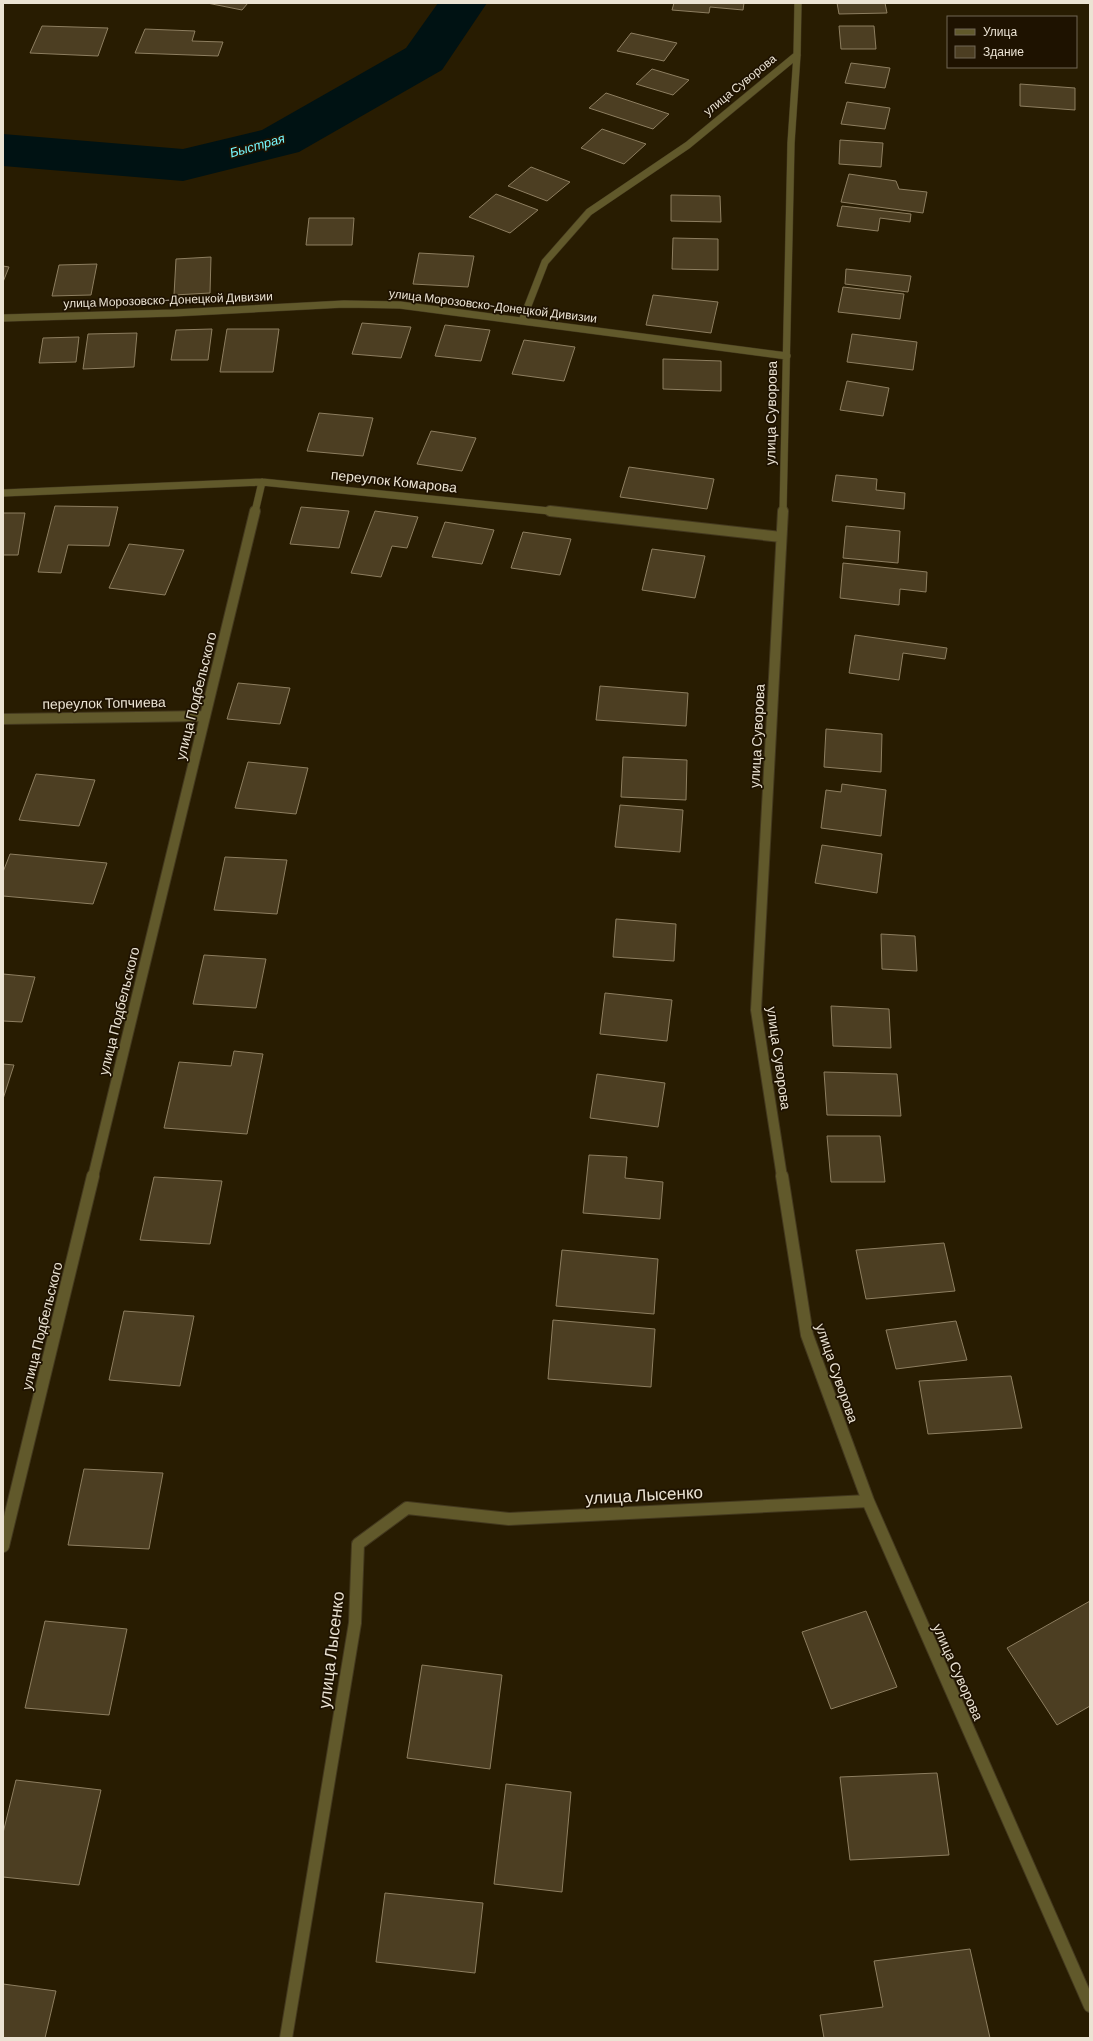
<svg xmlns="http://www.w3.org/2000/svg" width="1093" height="2041" font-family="Barlow,sans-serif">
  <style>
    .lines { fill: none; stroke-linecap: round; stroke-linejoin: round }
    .river { fill: #001213; fill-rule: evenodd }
    .building { fill: #4c3e22; stroke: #8d7e60 }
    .minor-far2-casing { stroke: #43381e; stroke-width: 8 }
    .minor-far1-casing { stroke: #43381e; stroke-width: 12 }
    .minor-casing { stroke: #43381e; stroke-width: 14 }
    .minor-far2 { stroke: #61592b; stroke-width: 7 }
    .minor-far1 { stroke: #61592b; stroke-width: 10 }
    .minor { stroke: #61592b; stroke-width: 12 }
    .labels { text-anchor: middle; stroke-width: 3.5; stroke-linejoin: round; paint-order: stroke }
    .far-street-label { font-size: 12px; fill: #ebe3d3; stroke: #1e1200 }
    .far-water-label { font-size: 13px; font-style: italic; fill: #75f7fd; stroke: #1e1200 }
    .street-label { font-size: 14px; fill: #ebe3d3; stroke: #1e1200 }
    .near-street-label { font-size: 17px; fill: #ebe3d3; stroke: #1e1200 }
  </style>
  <rect width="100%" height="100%" fill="#281c01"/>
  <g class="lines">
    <path class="river" d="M438,3H487L442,70L299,152L183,181L3,166V134L183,149L262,130L406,48Z"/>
  </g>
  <path class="building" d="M207,3H248L242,10Z
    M674,3H744L743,10L710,7L709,13L672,10Z
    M837,3H885L887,13L839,14Z
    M42,26L108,28L98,56L30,53Z
    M839,26H874L876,49H841Z
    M145,29L195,31L192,41L223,42L218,56L135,53Z
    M631,33L677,43L664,61L617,51Z
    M851,63L890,68L885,88L845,83Z
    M652,69L689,80L673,95L636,84Z
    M1020,84L1075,88V110L1020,106Z
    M606,93L669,114L653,129L589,108Z
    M847,102L890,108L885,129L841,124Z
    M602,129L646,144L624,164L581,148Z
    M840,140L883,143L881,167L839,164Z
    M531,167L570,182L547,201L508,186Z
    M849,174L896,181L899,189L927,192L923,213L841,202Z
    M496,194L538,210L510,233L469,217Z
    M671,195L720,196L721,222L671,221Z
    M842,206L911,214L910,222L880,218L878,231L837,226Z
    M309,218H354L352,245H306Z
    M673,238L718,239V270L672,269Z
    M419,253L474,256L468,287L413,284Z
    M211,257L210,293L174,295L176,259Z
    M97,264L91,295L52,296L59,265Z
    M3,266L9,267L3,282Z
    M846,269L911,276L908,292L845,284Z
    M843,287L904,294L900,319L838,312Z
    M653,295L718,302L711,333L646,325Z
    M362,323L411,327L401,358L352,354Z
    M445,325L490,330L481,361L435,356Z
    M212,329L208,360H171L176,330Z
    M227,329H279L273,372H220Z
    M137,333L134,367L83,369L88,334Z
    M852,334L917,342L913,370L847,362Z
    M79,337L76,362L39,363L43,338Z
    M524,340L575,347L564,381L512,374Z
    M663,359L721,361V391L663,389Z
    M847,381L889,388L883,416L840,410Z
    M319,413L373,418L363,456L307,451Z
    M431,431L476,438L462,471L417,464Z
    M629,467L714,479L707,509L620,497Z
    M836,475L877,479L876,490L905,493L904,509L832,501Z
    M55,506L118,507L109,546L68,545L61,573L38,572Z
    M301,507L349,511L339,548L290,544Z
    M375,511L418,517L407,548L392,546L381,577L351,573Z
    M3,513H25L18,555H3Z
    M445,522L494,530L482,564L432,557Z
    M846,526L900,531L898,563L843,558Z
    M523,532L571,539L560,575L511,568Z
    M129,544L184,550L165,595L109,588Z
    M652,549L705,556L695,598L642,590Z
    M843,563L927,572L926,592L900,589L899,605L840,598Z
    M855,635L947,648L945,659L903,653L899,680L849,673Z
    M238,683L290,688L280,724L227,719Z
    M600,686L688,693L686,726L596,720Z
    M826,729L882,734L881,772L824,767Z
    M623,757L687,760L686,800L621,797Z
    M248,762L308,768L296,814L235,808Z
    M36,774L95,780L79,826L19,820Z
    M842,784L886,790L881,836L821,828L826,790L841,792Z
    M620,805L683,810L680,852L615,847Z
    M822,845L882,854L877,893L815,883Z
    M10,854L107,863L93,904L3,896V872Z
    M225,857L287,860L277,914L214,910Z
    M616,919L676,924L674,961L613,957Z
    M881,934L915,936L917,971L882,969Z
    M204,955L266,959L256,1008L193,1004Z
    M3,974L35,977L22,1022L3,1021Z
    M605,993L672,1000L667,1041L600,1034Z
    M831,1006L889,1009L891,1048L833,1046Z
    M234,1051L263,1054L247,1134L164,1128L179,1062L231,1066Z
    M3,1064L14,1065L3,1099Z
    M824,1072L897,1074L901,1116L827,1115Z
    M597,1074L665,1083L658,1127L590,1118Z
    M827,1136H880L885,1182H831Z
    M589,1155L627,1157L625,1178L663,1182L660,1219L583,1213Z
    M154,1177L222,1181L210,1244L140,1240Z
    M944,1243L955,1291L866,1299L856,1250Z
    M562,1250L658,1259L654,1314L556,1306Z
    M124,1311L194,1316L180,1386L109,1380Z
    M553,1320L655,1329L651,1387L548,1379Z
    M956,1321L967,1360L896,1369L886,1330Z
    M1011,1376L1022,1428L928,1434L919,1381Z
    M84,1469L163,1473L149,1549L68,1545Z
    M1090,1601V1706L1057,1725L1007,1648Z
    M866,1611L897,1687L831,1709L802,1632Z
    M45,1621L127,1629L109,1715L25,1708Z
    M422,1665L502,1675L490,1769L407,1758Z
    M937,1773L949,1855L850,1860L840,1777Z
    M16,1780L101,1790L79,1885L3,1877V1833Z
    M506,1784L571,1792L562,1892L494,1884Z
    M385,1893L483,1903L475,1973L376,1962Z
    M970,1949L990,2038H824L820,2015L883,2007L874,1961Z
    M3,1984L56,1991L45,2038H3Z"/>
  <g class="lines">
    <g class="minor-far2-casing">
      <path id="minor-far2" d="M3,318L174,313L344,304L400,305L787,356
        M522,321L545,262L589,212L688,145L797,55
        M3,493L262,482L559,512
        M255,512L262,482
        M783,512L791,143L797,55L798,3"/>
    </g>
    <g class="minor-far1-casing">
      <path id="minor-far1" d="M550,511L781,537
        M3,719L205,716
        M93,1177L255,511
        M782,1177L756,1010L783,511"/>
    </g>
    <g class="minor-casing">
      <path id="minor" d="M782,1176L807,1335L868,1501L1090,2006
        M3,1546L93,1176
        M286,2038L355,1623L358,1544L407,1508L509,1519L868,1501"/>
    </g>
    <use href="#minor-far2" class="minor-far2"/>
    <use href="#minor-far1" class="minor-far1"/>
    <use href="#minor" class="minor"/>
  </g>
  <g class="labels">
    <g class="far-street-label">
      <text transform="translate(740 85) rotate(-39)" y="4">улица Суворова</text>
      <text transform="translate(168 300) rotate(-2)" y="4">улица Морозовско-Донецкой Дивизии</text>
      <text transform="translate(493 306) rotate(7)" y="4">улица Морозовско-Донецкой Дивизии</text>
    </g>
    <g class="far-water-label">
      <text transform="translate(257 145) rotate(-16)" y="5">Быстрая</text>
    </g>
    <g class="street-label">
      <text transform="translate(771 413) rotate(-89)" y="5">улица Суворова</text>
      <text transform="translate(394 481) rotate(6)" y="5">переулок Комарова</text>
      <text transform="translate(196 696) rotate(-76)" y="5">улица Подбельского</text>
      <text transform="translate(104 703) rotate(-1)" y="5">переулок Топчиева</text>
      <text transform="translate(757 736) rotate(-87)" y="5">улица Суворова</text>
      <text transform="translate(119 1011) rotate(-76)" y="5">улица Подбельского</text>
      <text transform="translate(779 1058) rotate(82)" y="5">улица Суворова</text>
      <text transform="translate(42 1326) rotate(-76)" y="5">улица Подбельского</text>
      <text transform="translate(837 1373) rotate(71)" y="5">улица Суворова</text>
      <text transform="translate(958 1672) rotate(66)" y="5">улица Суворова</text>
    </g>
    <g class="near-street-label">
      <text transform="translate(644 1495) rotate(-3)" y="6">улица Лысенко</text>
      <text transform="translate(331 1650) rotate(-83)" y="6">улица Лысенко</text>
    </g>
  </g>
  <rect width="1093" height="2041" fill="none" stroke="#ebe3d3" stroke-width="8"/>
  <rect x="947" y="16" width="130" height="52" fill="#1e1200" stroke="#706654"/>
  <rect x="955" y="29" width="20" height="6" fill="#61592b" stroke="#706654"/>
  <text x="983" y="36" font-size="12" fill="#ebe3d3">Улица</text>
  <rect x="955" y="46" width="20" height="12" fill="#4c3e22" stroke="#706654"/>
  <text x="983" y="56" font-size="12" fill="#ebe3d3">Здание</text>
</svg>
